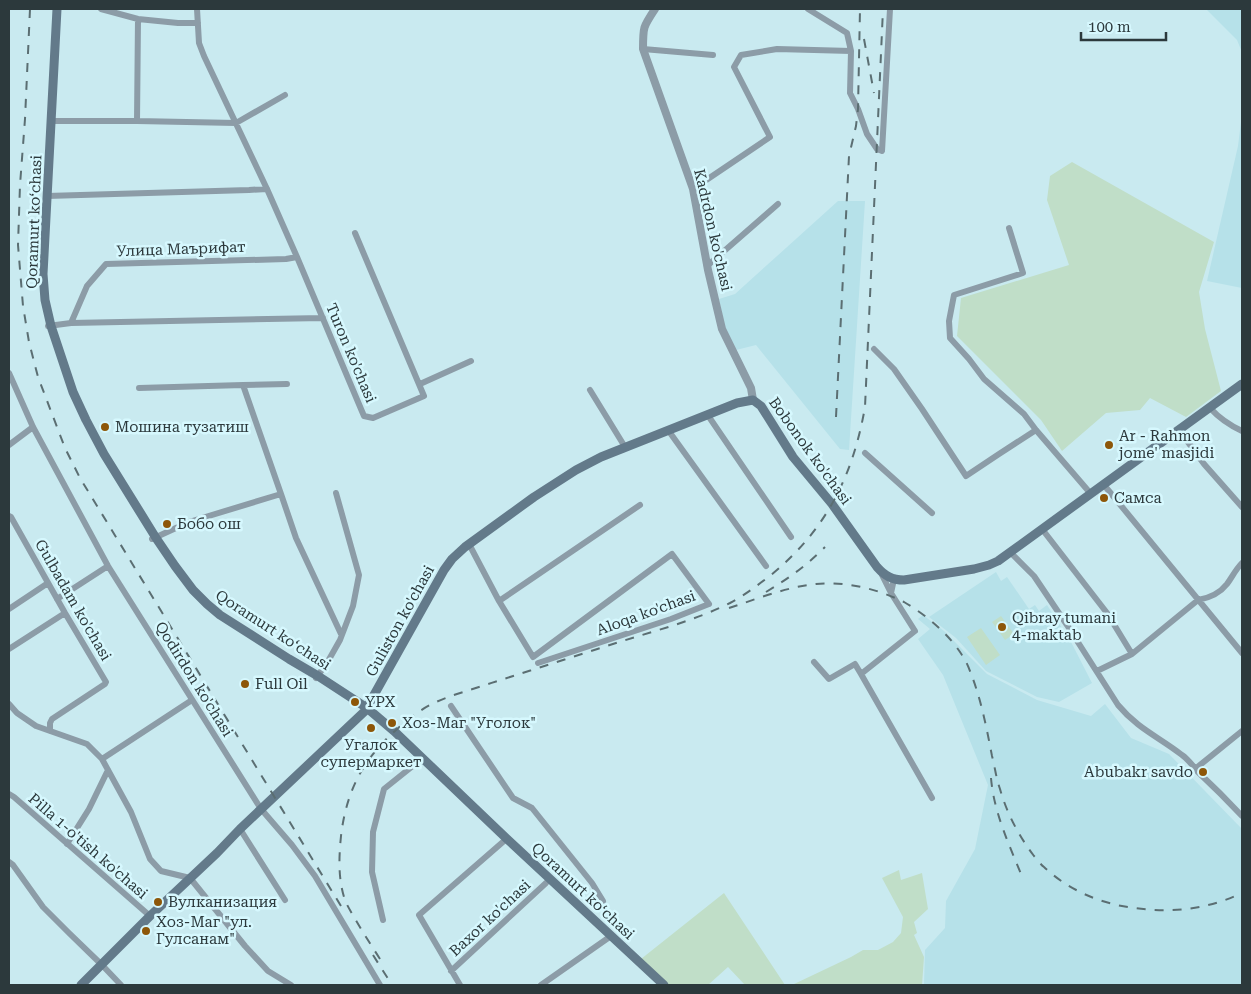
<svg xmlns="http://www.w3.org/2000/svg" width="1251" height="994" font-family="'Roboto Serif',serif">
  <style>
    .built { fill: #b6e1e9 }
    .green { fill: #c0dec8 }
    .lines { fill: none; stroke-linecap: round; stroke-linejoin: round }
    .minor { stroke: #8c9ca7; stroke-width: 6 }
    .tertiary { stroke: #8c9ca7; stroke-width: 8 }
    .secondary { stroke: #637a8a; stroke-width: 9 }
    .rail { stroke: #5b6e72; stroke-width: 2; stroke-dasharray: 9 9; stroke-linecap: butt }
    .poi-dot { fill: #8d5709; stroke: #d6f8fe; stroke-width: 2 }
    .labels { text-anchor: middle; stroke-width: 5; stroke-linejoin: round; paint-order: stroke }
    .street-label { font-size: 15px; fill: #2c393c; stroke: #d6f8fe }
    .poi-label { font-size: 15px; fill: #2c393c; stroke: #d6f8fe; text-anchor: start }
  </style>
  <rect width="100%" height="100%" fill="#c9eaf0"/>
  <path class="built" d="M1206,9H1242V52L1237,40Z
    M1242,114V288L1207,281L1238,146Z
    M838,201H865L849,450L840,449L756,345L736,350L725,328L719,299L735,294Z
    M996,572L1001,581L1007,577L1029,609L1035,605L1039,611L1047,605L1071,642L1092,683L1059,702L1037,697L986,671L956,638L929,617Z
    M923,615L944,631L987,674L1037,700L1091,716L1105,704L1131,738L1169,754L1242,829V985H924L925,950L945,928L946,901L975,849L988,785L943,675L918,639L930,629L918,619Z"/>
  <path class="green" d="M1072,162L1214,242L1199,292L1205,329L1221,391L1186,417L1150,398L1140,410L1106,413L1062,451L1041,420L957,336L961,298L1069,265L1047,200L1050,176Z
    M1001,616L1014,634L1005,640L992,622Z
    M981,628L1000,655L986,665L967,637Z
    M899,870L901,880L922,873L928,909L914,922L917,933L914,935L924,957L922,985H792L851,957L863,950H878L893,942L901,933L903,917L882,878Z
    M724,893L785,985H745L728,967L708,985H669L641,959Z"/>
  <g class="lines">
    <path class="minor" d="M101,9L138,19L178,23H198
      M197,9L199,43L204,56L267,189L297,257L361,409L364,416L373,418L424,396L355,233
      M808,9L847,33L851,51L850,93L858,109L867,134L877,149L882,151L890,9
      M643,49L713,55
      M52,121H137L236,123L285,95
      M137,121L138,19
      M693,189L770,137L734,67L741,55L777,49L851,51
      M47,196L249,190L267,189
      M1009,228L1023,273L954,295L949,321L950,338L969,359L984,379L1024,414L1036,430L1091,494
      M707,266L778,204
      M71,323L87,286L106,264L286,259L297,257
      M48,326L71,323L323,318
      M874,349L894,369L922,409L966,476L999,454L1036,430
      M9,373L33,427L108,566L261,809L292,845L315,876L380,985
      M420,384L471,361
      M243,385L287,384
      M139,388L243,385L281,494L189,522L152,539
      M590,390L625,447
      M1210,408C1220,419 1229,425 1242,431
      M707,414L791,537
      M668,430L766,566
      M1179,430L1204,464L1242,507
      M9,445L33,427
      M865,453L932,513
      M1104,485L1242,653
      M281,494L296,538L341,634
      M9,516L11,517L65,613L106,682L105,684L52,719L50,723V731
      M1042,529L1107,613L1132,654
      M469,544L499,601L533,657L672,554L709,604L671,619L538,663
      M1011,553L1034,576L1067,625L1118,705C1138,729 1159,737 1182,755C1188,759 1193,766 1198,772C1213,786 1228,801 1242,816
      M881,573L891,593
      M894,579L891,593L915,631L861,674L932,798
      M57,599L108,566
      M499,601L640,505
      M9,609L48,583
      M9,649L65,613
      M814,662L829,679L855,664L861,674
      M1097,671L1132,654L1198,600C1209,598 1220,593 1227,584C1232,577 1236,569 1242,563
      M316,678L327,663L340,640L353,606L359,575L336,493
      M9,704L17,713L36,726L87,744L102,759L131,812L150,859L161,871L190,878L245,946L268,971L291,985
      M451,706L513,798L532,808L592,883L603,901
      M102,759L192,700
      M1195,769L1242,731
      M9,794L14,797L150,916
      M240,829L285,900
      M67,844L89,809L108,770
      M9,862L13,865L43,907L69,933L102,965L121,985
      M383,920L372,872L373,832L384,789L419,761
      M451,971L546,883
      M460,985L419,915L504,841
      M541,985L611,936"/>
    <path class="tertiary" d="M655,9C643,27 643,27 643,49L693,189L708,270L722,329L751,388L753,400"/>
    <path class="secondary" d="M57,9L43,274L45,300L51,326L73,392L86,420L104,454L156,538L175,566L193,590L207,604L220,615L289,659L318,676L367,708L394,731L506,838L664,985
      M81,985L150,916L217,853L240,829L365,711L444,570L452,559L465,547L534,497L576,470L601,457L737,403L753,400L761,406L793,457L832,504L877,567C885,576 892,580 904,580L974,569L989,565L998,561L1242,384"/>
    <path class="rail" d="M30,9L25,119L20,185L18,245L23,306L29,342L38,377L65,448L80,478L344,911
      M864,39L874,93
      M836,417L848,176L849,156L856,126L858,109L860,9
      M766,592C789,578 806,566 825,547
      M729,608C757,599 786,587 816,584C845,581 878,589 904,602C926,615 948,633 962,655C967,662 970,671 973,679C982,704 987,730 992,756C995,767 996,778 1000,789C1007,814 1019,836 1034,856C1037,859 1040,864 1044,867C1064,886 1090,899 1117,905C1160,914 1202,912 1242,893
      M991,778C994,814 1010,846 1023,879
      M373,955L392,985
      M380,959C371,945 362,931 354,917C350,910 346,904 344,897C338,877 339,856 341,836C346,793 362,760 395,731C406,721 418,711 432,704C440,700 448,697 457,694C510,677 563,660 616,643C654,631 694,621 730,603C745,595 758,585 771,575C826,530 853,476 865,407L883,9"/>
  </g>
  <g class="poi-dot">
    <circle cx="105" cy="427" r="5"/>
    <circle cx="1109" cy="445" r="5"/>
    <circle cx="1104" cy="498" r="5"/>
    <circle cx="167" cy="524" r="5"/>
    <circle cx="1002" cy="627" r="5"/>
    <circle cx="245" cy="684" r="5"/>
    <circle cx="355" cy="702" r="5"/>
    <circle cx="392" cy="723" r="5"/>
    <circle cx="371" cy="728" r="5"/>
    <circle cx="1203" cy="772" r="5"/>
    <circle cx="158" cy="902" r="5"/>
    <circle cx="146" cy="931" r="5"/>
  </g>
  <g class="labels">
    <g class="street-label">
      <text transform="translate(34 222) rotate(-88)" y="5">Qoramurt koʻchasi</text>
      <text transform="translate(713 230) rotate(77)" y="5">Kadrdon ko'chasi</text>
      <text transform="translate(181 249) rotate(-2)" y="5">Улица Маърифат</text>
      <text transform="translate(351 353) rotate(67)" y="5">Turon ko'chasi</text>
      <text transform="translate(810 451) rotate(54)" y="5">Bobonok ko'chasi</text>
      <text transform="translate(73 600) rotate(60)" y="5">Gulbadam ko'chasi</text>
      <text transform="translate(646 613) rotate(-20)" y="5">Aloqa ko'chasi</text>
      <text transform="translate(400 621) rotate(-61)" y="5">Guliston ko'chasi</text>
      <text transform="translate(273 630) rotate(33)" y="5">Qoramurt koʻchasi</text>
      <text transform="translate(194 679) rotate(58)" y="5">Qodirdon ko'chasi</text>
      <text transform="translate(88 846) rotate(41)" y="5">Pilla 1-o'tish ko'chasi</text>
      <text transform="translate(583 891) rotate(43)" y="5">Qoramurt koʻchasi</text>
      <text transform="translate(490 918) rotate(-43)" y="5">Baxor ko'chasi</text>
    </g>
    <g class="poi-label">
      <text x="115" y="432">Мошина тузатиш</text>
      <text x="1119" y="441">Ar - Rahmon<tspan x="1119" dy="17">jome' masjidi</tspan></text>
      <text x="1114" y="503">Самса</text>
      <text x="177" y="529">Бобо ош</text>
      <text x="1012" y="623">Qibray tumani<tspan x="1012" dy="17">4-maktab</tspan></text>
      <text x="255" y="689">Full Oil</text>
      <text x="365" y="707">YPX</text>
      <text x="402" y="728">Хоз-Маг "Уголок"</text>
      <text x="371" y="750" text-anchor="middle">Угалок<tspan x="371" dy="17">супермаркет</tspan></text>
      <text x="1193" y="777" text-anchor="end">Abubakr savdo</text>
      <text x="168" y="907">Вулканизация</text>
      <text x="156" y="927">Хоз-Маг "ул.<tspan x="156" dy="17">Гулсанам"</tspan></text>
    </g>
  </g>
  <rect width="1251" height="994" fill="none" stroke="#2c393c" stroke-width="20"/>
  <path d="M1081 32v8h85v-8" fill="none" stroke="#2c393c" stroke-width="2.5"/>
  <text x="1088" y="32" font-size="15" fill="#2c393c" stroke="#d6f8fe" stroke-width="4" paint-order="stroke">100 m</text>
</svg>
